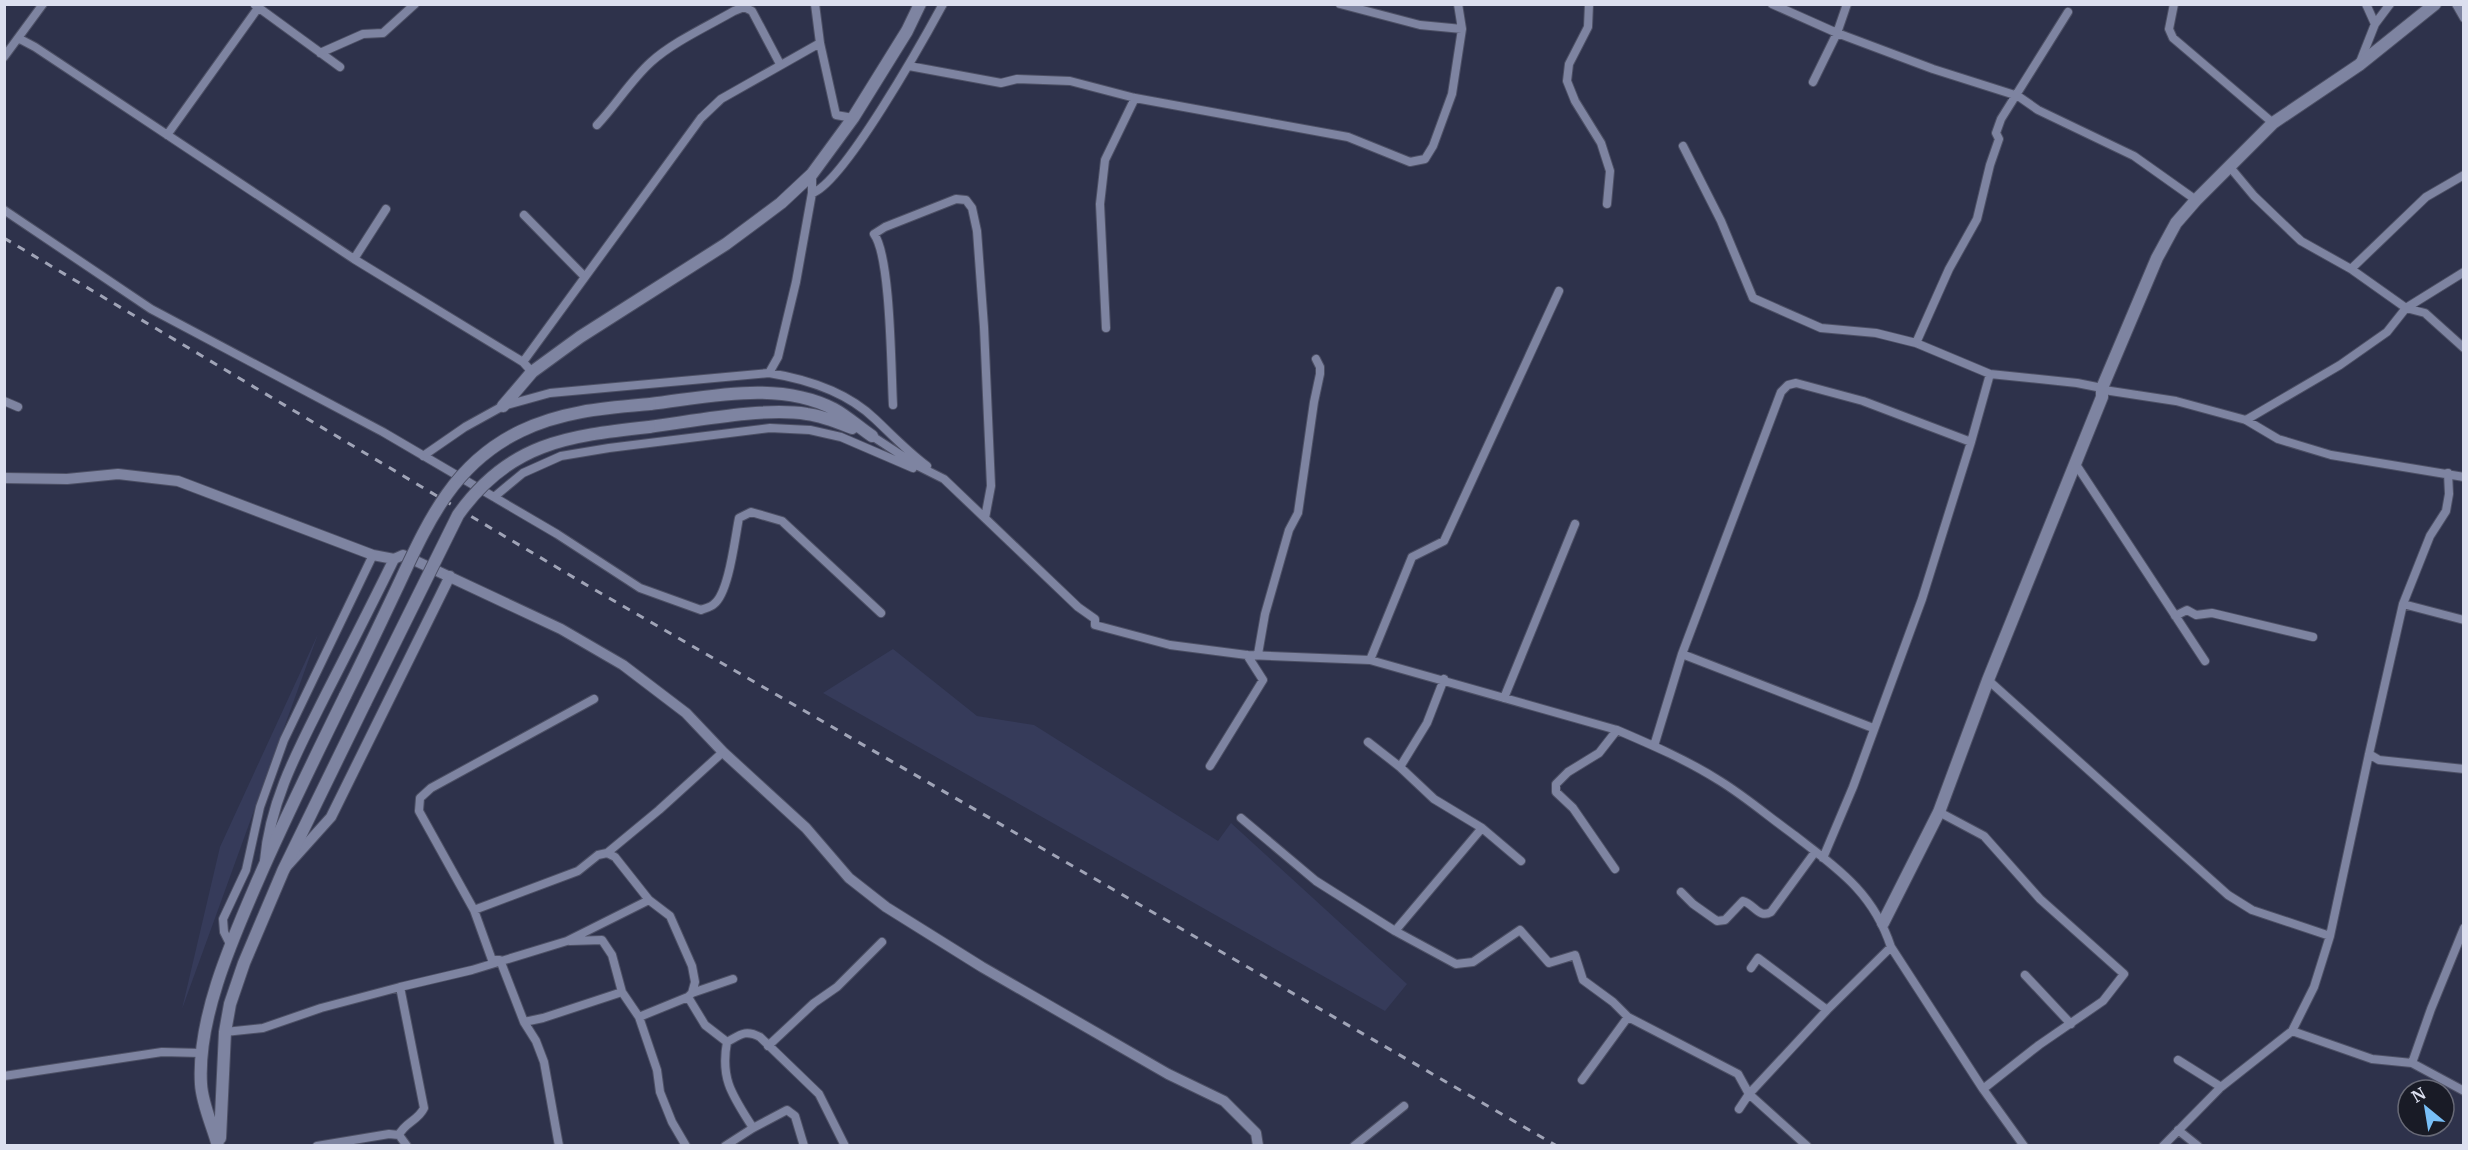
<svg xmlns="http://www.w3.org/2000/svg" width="2468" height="1150" font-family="Merriweather,serif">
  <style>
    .built { fill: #363b5a }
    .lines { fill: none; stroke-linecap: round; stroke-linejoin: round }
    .minor-casing { stroke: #4d5065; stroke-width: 10 }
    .tertiary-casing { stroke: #4d5065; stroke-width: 12 }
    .secondary-casing { stroke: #4d5065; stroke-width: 14 }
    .minor { stroke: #7e84a1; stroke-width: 8 }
    .tertiary { stroke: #7e84a1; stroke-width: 10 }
    .secondary { stroke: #7e84a1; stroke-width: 12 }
    .rail { stroke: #a0a4b7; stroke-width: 3; stroke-dasharray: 8 8; stroke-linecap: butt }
    .secondary-bridge-casing { stroke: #4d5065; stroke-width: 14; stroke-linecap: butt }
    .secondary-bridge { stroke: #7e84a1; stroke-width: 12 }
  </style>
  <rect width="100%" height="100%" fill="#2e324b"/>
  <path class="built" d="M318,634L182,1009L220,847Z
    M893,649L977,716L1034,725L1218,841L1231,823L1407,984L1385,1011L823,693Z"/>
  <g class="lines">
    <g class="minor-casing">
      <path id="minor" d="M815,4L820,43L836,115L853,118
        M1340,4L1420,25L1462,29
        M1589,4L1588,27L1569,64L1567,81L1575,101L1601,143L1610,171L1607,204
        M1772,4L1837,33L1933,69L2018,96L2038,110L2134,156L2196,200
        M2174,4L2169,29L2173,38L2273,123
        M2366,4L2375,24
        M2456,4L2464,18
        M255,5L340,67
        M18,38L43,4
        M320,53L363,34L383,33L415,4
        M4,57L18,38L35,47L354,259L523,362L532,372
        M2360,62L2375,24L2390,4
        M909,66L1001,83L1017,79L1070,81L1135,98L1348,137L1410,162L1425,159L1433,146L1452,94L1462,29L1458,4
        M1813,82L1837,33L1847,4
        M597,125C616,105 631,80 651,62C673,42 708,26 734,11L744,7L752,11L780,64
        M167,135L258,8
        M1683,146L1721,221L1753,298L1821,328L1876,333L1916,343L1990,374L2077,383L2102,388
        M2229,166L2254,196L2301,241L2351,269L2406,308L2425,313L2464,348
        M812,174V193C843,184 924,39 943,4
        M4,210L151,309L383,432L557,534L640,588L701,610C706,608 711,607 714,604C729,593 735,537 739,518L751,512L782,521L881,613
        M524,215L584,276
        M354,259L386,209
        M2351,269L2426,197L2464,175
        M1106,328L1100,204L1105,160L1135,98
        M1916,343L1949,269L1977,219L1990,165L1999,139L1996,133L2001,119L2068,12
        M523,362L701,118L721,99L820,43
        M769,373L778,357L796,282L812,193
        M2104,390L2176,401L2246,420L2278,439L2331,455L2464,477
        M4,401L18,407
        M893,405C891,371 891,257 874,234L885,227L956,199L966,200L972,208L977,231L984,327L991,486L985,518
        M2246,420L2340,365L2387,332L2406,308L2464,272
        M872,436L918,466L944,479L1078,607L1095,619V625L1170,645L1247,655L1370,660L1617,730C1652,745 1687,760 1720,781C1746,797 1769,817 1794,835C1838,869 1873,892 1891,947L1983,1089L2024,1146
        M423,456L465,427L503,406L550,393L769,373C806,379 847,392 875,419C893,436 907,451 927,466
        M2075,463L2205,661
        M494,497L523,473L561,456L609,448L770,428L810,430L841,437L913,468
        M2403,604L2464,620
        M2175,616L2187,610L2196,615L2212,613L2313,637
        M1258,654L1265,614L1289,530L1298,513L1314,402L1320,374V367L1316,359
        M1682,654L1873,728
        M1370,660L1412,557L1444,541L1559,291
        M1988,680L2228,895L2252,910L2330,936
        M1504,698L1575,524
        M1368,742L1400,767L1434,799L1482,828L1521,861
        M1654,746L1682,654L1781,392L1788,385L1796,383L1863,401L1971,442
        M2369,754L2379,760L2464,769
        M1210,766L1263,680L1247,655
        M1400,767L1427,723L1444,679
        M1939,812L1984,836L2040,899L2124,974L2103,1001L2039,1045L1983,1089
        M1241,818L1316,881L1395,931L1456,964L1473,962L1520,930L1549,963L1575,955L1583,980L1613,1002L1628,1017L1738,1074L1749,1094L1739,1109
        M607,853L659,810L723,752
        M1823,858L1853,787L1922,599L1971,442L1990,374
        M1615,869L1573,808L1556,792V784L1568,772L1599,753L1617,730
        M1681,892L1693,904L1717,921L1725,920L1743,901C1754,904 1759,919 1771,912L1815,852
        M474,910L578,871L598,855L607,853L615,857L649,900L670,916L692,966L695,982L692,993L688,997L639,1017
        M1395,931L1482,828
        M570,941L602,940L612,955L622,992L639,1017L657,1070L660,1092L672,1122L686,1146
        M230,944L224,932L223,919L246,870L260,807L284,740L373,555
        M1751,968L1758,958L1827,1010
        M2025,975L2071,1024
        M692,993L733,979
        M688,997L705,1025L727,1042C740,1035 745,1029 760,1037L819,1094L845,1146
        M524,1022L543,1018L622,992
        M2292,1031L2372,1059L2412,1063L2464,1091
        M225,1032L263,1028L321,1008L400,987L472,970L567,941L649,900
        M727,1042C720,1080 733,1096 753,1128
        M768,1046L814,1003L837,987L882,942
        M2178,1060L2221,1087
        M2412,1063L2431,1009L2464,928
        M4,1076L162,1052L201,1053
        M1582,1080L1628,1017
        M2178,1130L2198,1146
        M399,1135C405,1122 418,1121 424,1108L400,987
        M317,1146L389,1134L399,1135L407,1146
        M559,1146L544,1062L536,1041L524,1022L500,960H492L474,910L419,811L420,798L431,788L594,699
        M725,1146L753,1128L787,1110L795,1116L804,1146
        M1354,1146L1404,1106
        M1807,1146L1749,1094L1827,1010L1891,947
        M2163,1146L2221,1087L2292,1031L2314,987L2330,936L2369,754L2403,604L2430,536L2446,511L2449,494L2448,473"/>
    </g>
    <g class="tertiary-casing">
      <path id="tertiary" d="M4,478L67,479L118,474L178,481L373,555L394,559L403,555L561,629L623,665L686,713L723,752L806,828L849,878L886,907L982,967L1168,1074L1224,1101L1256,1133L1258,1146
        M265,861C270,800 299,748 326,694C349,649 372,604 394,559
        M287,866L331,817L450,576"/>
    </g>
    <g class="secondary-casing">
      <path id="secondary" d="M650,404C709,397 778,380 834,409C847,416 860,428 872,436
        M503,406L532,372L580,337L726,244L781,203L812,174L853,118L907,31L920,4
        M649,427C695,421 763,407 807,414C823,416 837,422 852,428
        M1883,923L1939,812L1988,680L2102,397V388L2157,258L2176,223L2196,200L2273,123L2359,65L2435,4
        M220,1138L225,1032L230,1004L244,963L283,871L365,703
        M218,1146C213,1127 202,1104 201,1084C197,1018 232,940 258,880C285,818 315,757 345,696"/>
    </g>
    <use href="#minor" class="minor"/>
    <use href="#tertiary" class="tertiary"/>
    <use href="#secondary" class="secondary"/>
    <path class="rail" d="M4,238L578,580L1557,1146"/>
    <g class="secondary-bridge-casing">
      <path id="secondary-bridge" d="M345,696C363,660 380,624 397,588C427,524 452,464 521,431C562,411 605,408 650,404
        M365,703L458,515C509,443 567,436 649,427"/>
    </g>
    <use href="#secondary-bridge" class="secondary-bridge"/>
  </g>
  <rect width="2468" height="1150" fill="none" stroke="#dcdfef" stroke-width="12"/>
  <g transform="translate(2426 1108) rotate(330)"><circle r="28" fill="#191b26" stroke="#676976" stroke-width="1.5"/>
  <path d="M0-4.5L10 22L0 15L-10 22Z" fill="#78bff7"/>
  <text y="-9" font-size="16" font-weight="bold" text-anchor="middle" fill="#dcdfef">N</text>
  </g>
</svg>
